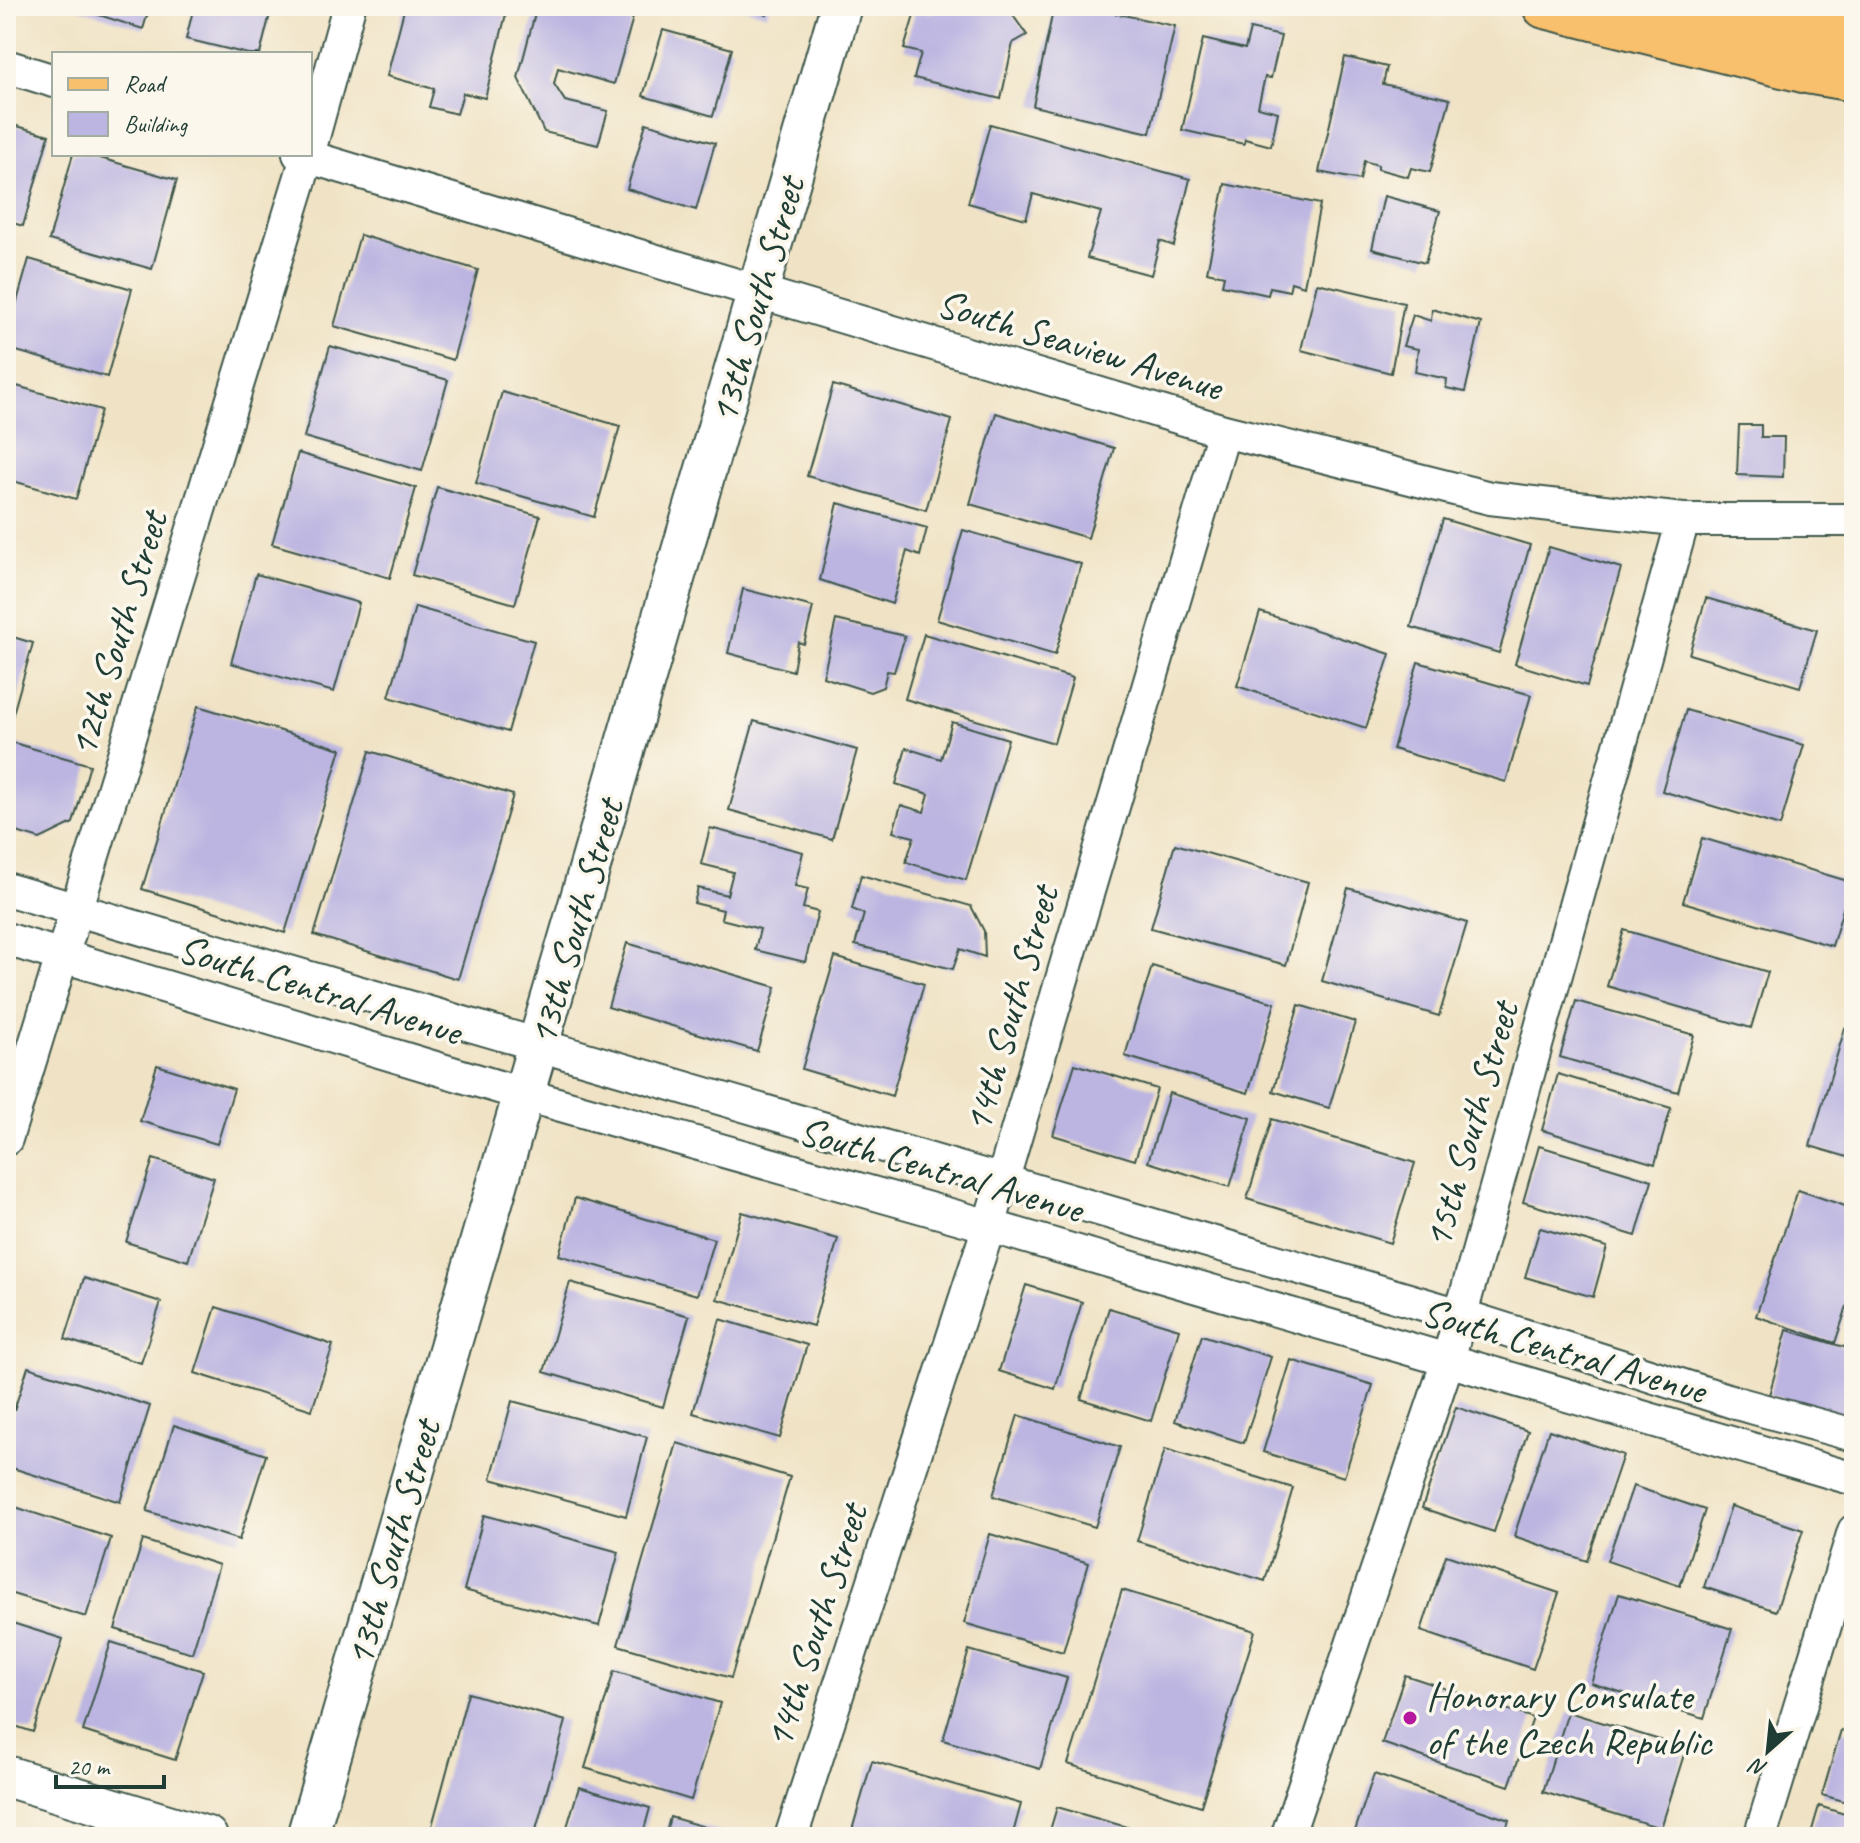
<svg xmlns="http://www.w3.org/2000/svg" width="1860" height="1843" font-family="Caveat,sans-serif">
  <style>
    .building { fill: #bcb5e1 }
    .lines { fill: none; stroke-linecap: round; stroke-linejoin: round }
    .minor-casing { stroke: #3e564a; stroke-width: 36 }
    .tertiary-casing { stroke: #3e564a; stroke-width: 44 }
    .primary-casing { stroke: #3e564a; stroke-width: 48 }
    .minor { stroke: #fff; stroke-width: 32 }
    .tertiary { stroke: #fff; stroke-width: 40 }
    .primary { stroke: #f8bf6c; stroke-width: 44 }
    .poi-dot { fill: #b5179e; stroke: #fbf7ec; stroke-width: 3 }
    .labels { text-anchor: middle; stroke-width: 7; stroke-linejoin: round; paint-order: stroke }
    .street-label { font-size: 40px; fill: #1f3d34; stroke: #fbf7ec }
    .poi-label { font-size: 40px; fill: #1f3d34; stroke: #fbf7ec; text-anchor: start }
  </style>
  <rect width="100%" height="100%" fill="#fbf7ec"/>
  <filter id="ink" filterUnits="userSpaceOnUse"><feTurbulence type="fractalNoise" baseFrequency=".0125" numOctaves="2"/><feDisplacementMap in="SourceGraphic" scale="16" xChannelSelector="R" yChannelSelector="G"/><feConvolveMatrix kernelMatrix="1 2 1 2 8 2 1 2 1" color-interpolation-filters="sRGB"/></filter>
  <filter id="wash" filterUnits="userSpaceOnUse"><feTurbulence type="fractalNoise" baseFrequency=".006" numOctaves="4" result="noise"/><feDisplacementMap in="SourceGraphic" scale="32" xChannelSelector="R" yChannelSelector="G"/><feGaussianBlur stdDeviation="1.8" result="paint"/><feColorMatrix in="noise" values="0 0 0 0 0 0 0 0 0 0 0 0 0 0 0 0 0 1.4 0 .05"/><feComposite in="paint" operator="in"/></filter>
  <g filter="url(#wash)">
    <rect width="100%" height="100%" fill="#f0e3c5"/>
    <g id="blocks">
      <path class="building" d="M71,6H150L143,29Z
        M194,6H272L260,54H248L186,39Z
        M405,6H508L485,98L463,93L457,114L429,107L434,89L387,76Z
        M537,6H604L634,14L614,84L558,68L554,84L565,101L608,111L598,145L544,132L518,78Z
        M737,6H769L767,15Z
        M944,6H1006L1027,35L1013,43L1001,99L914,78L921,53L904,49L916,9L930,13Z
        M1054,6H1081L1175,26L1150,133L1033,106Z
        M1250,29L1281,36L1271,78L1265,77L1258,107L1278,112L1271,146L1245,139L1244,144L1182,130L1203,39L1245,49Z
        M663,30L732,49L713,116L643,96Z
        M1345,57L1387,67L1383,84L1450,99L1430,172L1411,168L1408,177L1378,169V165L1364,161L1360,180L1319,172Z
        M6,123L49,135L23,226L6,221Z
        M646,123L715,143L696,210L627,189Z
        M990,124L1190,179L1174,246L1160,241L1151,275L1087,258L1101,212L1033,194L1026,219L968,203Z
        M73,154H86L177,180L152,269L49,240Z
        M1225,184L1320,204L1304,286L1291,282L1289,291L1270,287L1268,295L1222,285L1224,276L1207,272Z
        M1384,196L1440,211L1425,263L1372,249Z
        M360,235L478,270L453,360L334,326Z
        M29,259L132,289L107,377L6,348V340Z
        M1317,283L1404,303L1391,373L1301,350Z
        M1432,309L1481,323L1465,392L1446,388L1447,379L1415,372L1418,349L1403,346L1413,315L1431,321Z
        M330,346L448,380L422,471L304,437Z
        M6,383L101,410L76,499L6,479Z
        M833,385L952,420L926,510L807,476Z
        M502,392L620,426L594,517L476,483Z
        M996,413L1114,448L1088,538L970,504Z
        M1739,425H1761V437H1784L1783,477L1737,475Z
        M298,453L416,488L390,578L272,544Z
        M437,487L540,516L515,604L412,575Z
        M838,503L927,528L920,556L907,551L892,604L820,580Z
        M1443,519L1530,545L1499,653L1411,627Z
        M963,530L1081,564L1055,655L937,620Z
        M1549,547L1621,568L1587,686L1515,664Z
        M256,574L359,603L334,692L231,663Z
        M743,589L813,607L804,644L798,642L793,671L728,653Z
        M1706,598L1817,630L1800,687L1689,654Z
        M415,607L534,641L508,732L389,697Z
        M1260,612L1390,654L1366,728L1237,686Z
        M836,620L905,636L894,672L887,671L883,687L870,692L823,677Z
        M924,634L1073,678L1054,743L905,699Z
        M6,635L33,643L7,735H6Z
        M1418,662L1531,695L1506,782L1393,749Z
        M198,706L341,749L285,933L142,889Z
        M1686,710L1804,745L1780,826L1662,791Z
        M754,721L857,750L832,839L729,810Z
        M952,722L1008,739L966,880L906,862L914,837L893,832L901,805L924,812L929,794L896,784L906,748L941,759Z
        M7,741L90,765L73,823L40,839L6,829Z
        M370,751L513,795L458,979L314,935Z
        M710,828L803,852L795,886L808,889L803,908L818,912L805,962L755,950L760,929L721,919L723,910L694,903L698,888L727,895L733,872L701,864Z
        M1702,838L1851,882L1832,946L1683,902Z
        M1175,844L1308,882L1286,965L1151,928Z
        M861,875L971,906L984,931L985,957L960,949L953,969L855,945L864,914L852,909Z
        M1348,888L1467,923L1439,1016L1322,981Z
        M1624,930L1768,972L1751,1028L1607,986Z
        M627,943L776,987L757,1051L608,1007Z
        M835,957L924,984L892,1096L802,1069Z
        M1152,966L1275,1003L1248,1093L1125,1056Z
        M1576,1001L1694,1035L1678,1092L1560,1057Z
        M1299,1005L1355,1022L1329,1108L1273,1091Z
        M1845,1028L1854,1031V1159L1810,1146Z
        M1075,1064L1157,1089L1135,1160L1053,1135Z
        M157,1065L234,1089L217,1144L140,1121Z
        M1558,1074L1671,1108L1655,1164L1542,1130Z
        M1169,1093L1251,1118L1230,1187L1148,1162Z
        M1272,1119L1415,1163L1390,1243L1247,1199Z
        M1539,1146L1652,1180L1636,1236L1523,1202Z
        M153,1159L214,1178L188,1261L126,1242Z
        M1798,1190L1854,1209V1285L1835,1343L1756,1316Z
        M575,1198L714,1239L697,1295L559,1255Z
        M742,1212L838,1239L813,1326L717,1299Z
        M1540,1228L1607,1247L1593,1297L1525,1277Z
        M84,1278L161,1302L141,1363L65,1339Z
        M570,1282L689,1316L663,1407L544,1372Z
        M1026,1285L1082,1302L1055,1389L999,1371Z
        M216,1307L333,1345L312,1410L195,1373Z
        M1109,1308L1179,1329L1151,1421L1081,1399Z
        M720,1319L807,1345L780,1438L693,1413Z
        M1787,1330L1854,1350V1420L1769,1395Z
        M1202,1335L1271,1357L1244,1443L1175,1421Z
        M1291,1360L1373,1385L1344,1477L1263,1452Z
        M28,1367L150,1406L120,1502L6,1466V1435Z
        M512,1401L647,1437L626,1516L491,1479Z
        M1456,1407L1528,1431L1494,1532L1422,1508Z
        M1018,1415L1120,1447L1095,1527L993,1496Z
        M174,1425L266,1455L239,1540L147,1511Z
        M1549,1430L1623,1455L1587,1561L1514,1536Z
        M677,1443L790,1477L731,1678L618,1645Z
        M1165,1449L1293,1488L1265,1581L1137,1541Z
        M1633,1486L1705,1510L1680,1586L1607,1561Z
        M9,1505L111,1538L86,1617L6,1592V1515Z
        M1731,1506L1803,1530L1776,1611L1704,1587Z
        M484,1515L619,1552L599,1626L464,1590Z
        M990,1534L1089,1563L1063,1652L964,1623Z
        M143,1540L219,1565L192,1653L115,1629Z
        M1446,1555L1559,1593L1533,1669L1421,1631Z
        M1122,1590L1255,1631L1201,1806L1068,1764Z
        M1619,1594L1732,1629L1704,1718L1591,1683Z
        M6,1621L63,1639L33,1732L6,1723Z
        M111,1642L203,1671L175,1760L83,1731Z
        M969,1650L1067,1678L1040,1769L943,1740Z
        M614,1671L720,1703L691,1800L585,1768Z
        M1405,1675L1533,1718L1509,1786L1382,1743Z
        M468,1693L566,1721L534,1837H429Z
        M1568,1712L1686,1748L1661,1828L1543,1792Z
        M1841,1730L1854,1734V1804L1822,1795Z
        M872,1761L1021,1804L1012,1837H850Z
        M1374,1774L1509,1820L1504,1837H1353Z
        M579,1787L650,1808L642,1837H564Z
        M1819,1806L1854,1817V1837H1810Z
        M1057,1807L1158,1836V1837H1048Z
        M670,1817L736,1836V1837H665Z"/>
    </g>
  </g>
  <g filter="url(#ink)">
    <use href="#blocks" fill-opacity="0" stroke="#3e564a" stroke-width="2"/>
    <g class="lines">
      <g class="minor-casing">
        <path id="minor" d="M6,66L54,81
          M310,148L349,6
          M299,154L1224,431L1490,498L1683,520H1854
          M6,889L1460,1315L1740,1404L1854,1435
          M6,939L522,1094L989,1226L1854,1479
          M6,1139L308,154
          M791,1837L989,1226L1224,431
          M1287,1837L1448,1360L1683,520
          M1760,1837L1854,1531"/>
      </g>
      <g class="tertiary-casing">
        <path id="tertiary" d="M6,1776L207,1837
          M307,1837L841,6"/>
      </g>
      <g class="primary-casing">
        <path id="primary" d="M1545,6L1807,71L1854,79
          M1676,6L1810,32L1854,34"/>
      </g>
      <use href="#minor" class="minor"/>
      <use href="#tertiary" class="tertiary"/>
      <use href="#primary" class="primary"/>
    </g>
  </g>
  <circle class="poi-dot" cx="1410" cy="1718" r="8"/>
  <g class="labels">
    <g class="street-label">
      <text transform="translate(756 300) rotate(-74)" y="14">13th South Street</text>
      <text transform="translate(1080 344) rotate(17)" y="14">South Seaview Avenue</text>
      <text transform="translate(117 634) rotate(-73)" y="14">12th South Street</text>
      <text transform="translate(575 922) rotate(-74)" y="14">13th South Street</text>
      <text transform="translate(320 989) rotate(17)" y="14">South Central Avenue</text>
      <text transform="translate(1010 1009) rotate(-74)" y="14">14th South Street</text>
      <text transform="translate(1470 1125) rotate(-74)" y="14">15th South Street</text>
      <text transform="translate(941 1169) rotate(16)" y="14">South Central Avenue</text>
      <text transform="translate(1564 1350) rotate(16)" y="14">South Central Avenue</text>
      <text transform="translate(392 1543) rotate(-74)" y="14">13th South Street</text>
      <text transform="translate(815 1626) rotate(-72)" y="14">14th South Street</text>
    </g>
    <g class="poi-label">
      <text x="1426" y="1709">Honorary Consulate<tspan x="1426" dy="46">of the Czech Republic</tspan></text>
    </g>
  </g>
  <rect width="1860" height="1843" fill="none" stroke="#fbf7ec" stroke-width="32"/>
  <rect x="52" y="52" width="260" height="104" fill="#fbf7ec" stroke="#a3ada2" stroke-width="2"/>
  <rect x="68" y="78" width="40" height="12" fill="#f8bf6c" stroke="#a3ada2" stroke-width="2"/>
  <text x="124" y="92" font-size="24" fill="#1f3d34">Road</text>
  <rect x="68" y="112" width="40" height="24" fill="#bcb5e1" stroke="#a3ada2" stroke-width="2"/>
  <text x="124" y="132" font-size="24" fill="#1f3d34">Building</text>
  <g transform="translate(1768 1751) rotate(207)" stroke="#fbf7ec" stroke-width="6" paint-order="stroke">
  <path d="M0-6L14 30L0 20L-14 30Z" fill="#1f3d34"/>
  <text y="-12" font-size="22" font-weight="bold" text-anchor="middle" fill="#1f3d34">N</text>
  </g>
  <path d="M56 1775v12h108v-12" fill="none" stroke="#1f3d34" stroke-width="4"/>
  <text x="68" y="1775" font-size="24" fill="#1f3d34" stroke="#fbf7ec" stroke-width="6" paint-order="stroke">20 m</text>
</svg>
